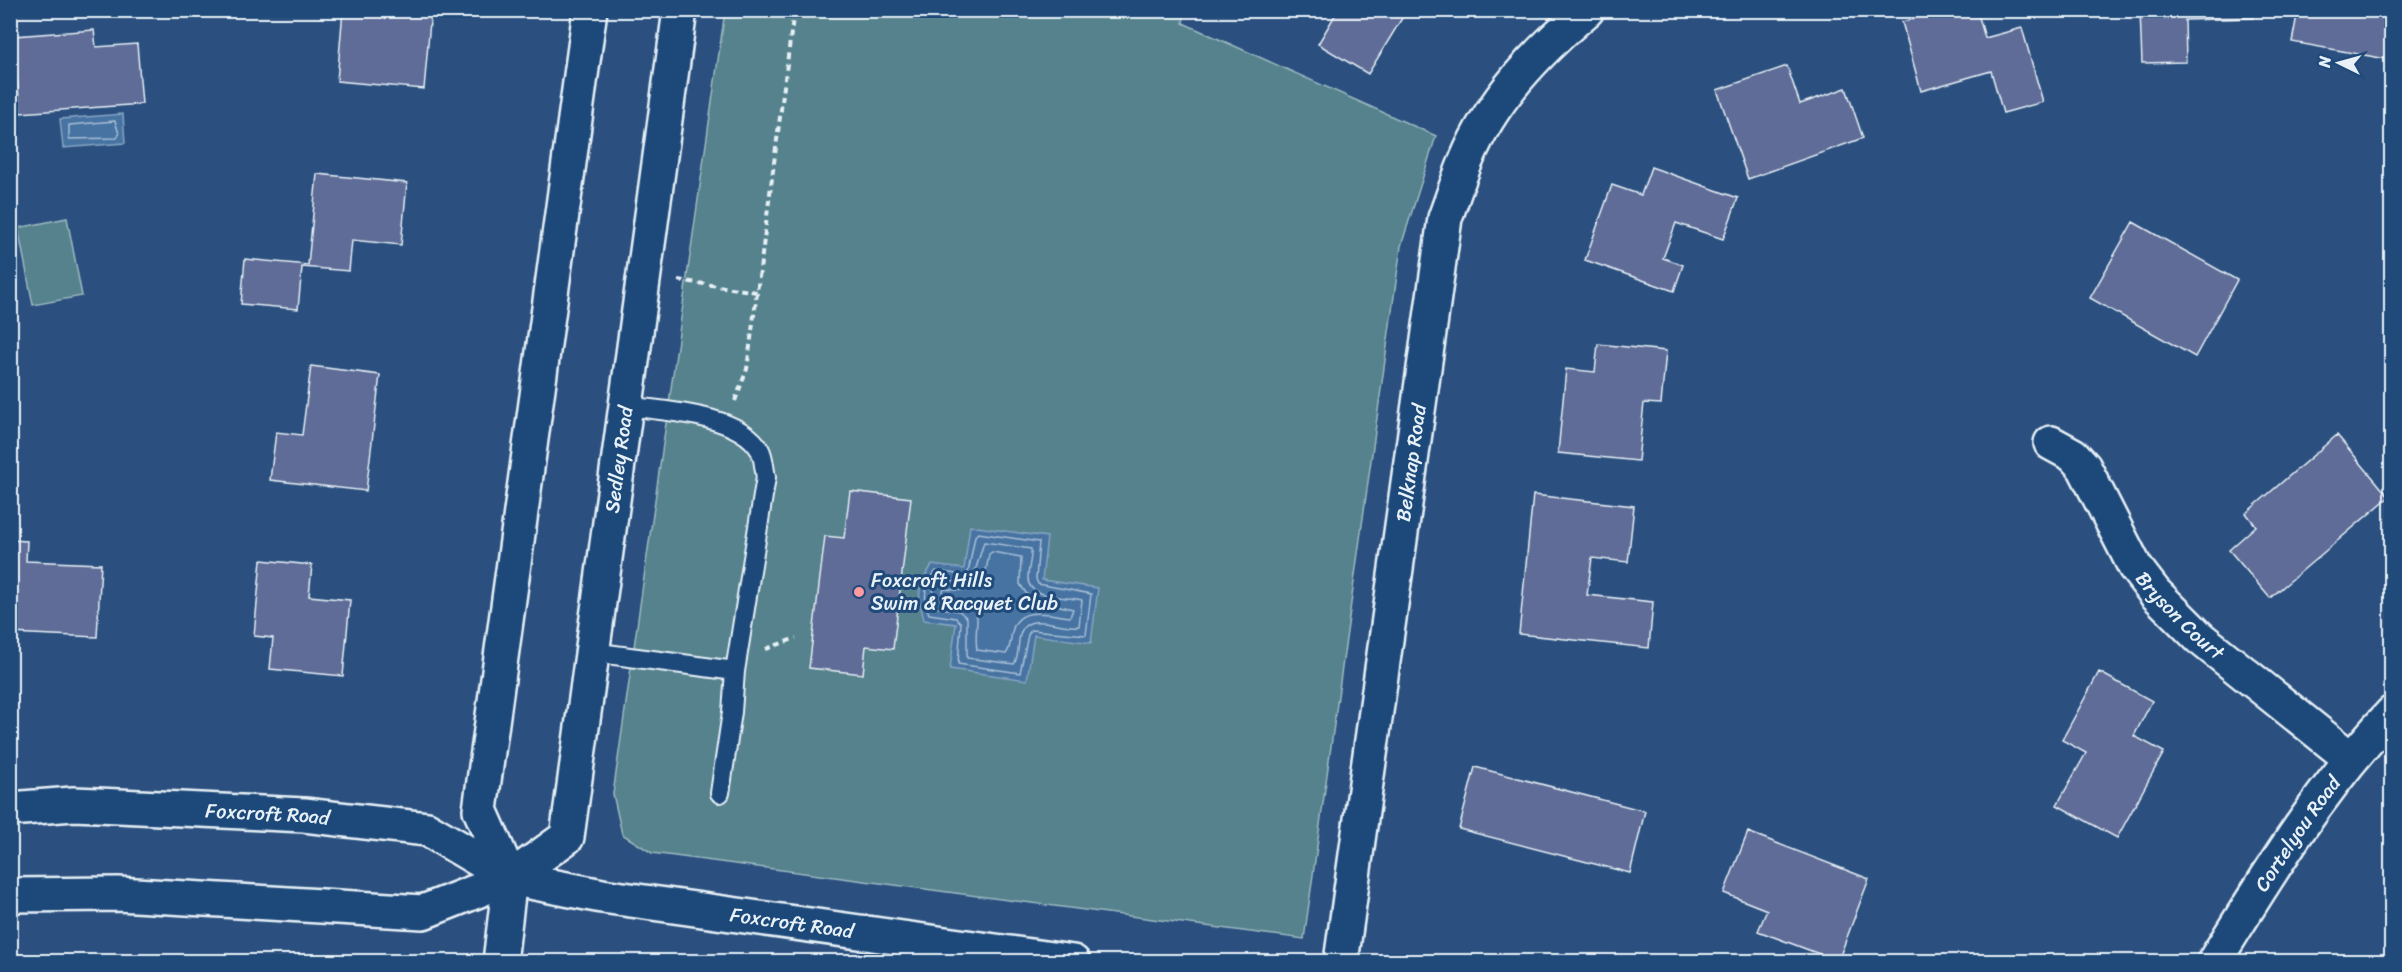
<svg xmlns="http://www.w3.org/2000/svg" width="2402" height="972" font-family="Sriracha,sans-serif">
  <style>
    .green { fill: #54828c; stroke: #9ebac2; stroke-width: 1.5 }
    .water { fill: #4773a2; stroke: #87a5c4; stroke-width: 1.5 }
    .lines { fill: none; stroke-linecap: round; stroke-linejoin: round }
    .shore { stroke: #a8bfd6; stroke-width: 1.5 }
    .building { fill: #5f6c97; stroke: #e8f1f8; stroke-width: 1.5 }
    .service-casing { stroke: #e8f1f8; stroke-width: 22 }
    .minor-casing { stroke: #e8f1f8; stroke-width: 38 }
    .path { stroke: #e8f1f8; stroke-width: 4; stroke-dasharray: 6 4.5; stroke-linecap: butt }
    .service { stroke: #1f4a7a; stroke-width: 18 }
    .minor { stroke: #1f4a7a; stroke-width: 33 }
    .poi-dot { fill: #ff9aa2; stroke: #1f4a7a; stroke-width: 2 }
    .labels { text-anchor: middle; stroke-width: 6; stroke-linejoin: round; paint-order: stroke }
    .street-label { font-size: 20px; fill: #e8f1f8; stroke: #1f4a7a }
    .poi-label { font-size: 20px; fill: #e8f1f8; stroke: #1f4a7a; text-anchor: start }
  </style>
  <rect width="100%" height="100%" fill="#2b507f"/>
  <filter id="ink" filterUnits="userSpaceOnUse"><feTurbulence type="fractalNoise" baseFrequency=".0167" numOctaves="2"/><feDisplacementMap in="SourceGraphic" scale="12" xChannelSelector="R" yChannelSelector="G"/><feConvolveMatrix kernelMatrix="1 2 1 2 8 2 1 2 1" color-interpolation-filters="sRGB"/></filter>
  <g filter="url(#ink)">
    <path class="green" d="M725,11H1185L1183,23L1436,136L1401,246L1304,939L652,853L622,834L613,794Z
      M67,218L82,296L33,305L18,228Z"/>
    <path class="water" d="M123,114L125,143L63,148L60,119Z
      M970,526L1047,537L1042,580L1098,588L1091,643L1034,635L1027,680L950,669L956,624L924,620C917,593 917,588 932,565L964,569Z"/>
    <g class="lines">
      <path class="shore" d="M115,121L119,134L117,138L69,139V125Z
        M978,533L1039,542L1036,579L1038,584L1091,594L1086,635L1031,630L1028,635L1020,673L958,664L961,623L956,618L929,614C923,597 924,586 936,571L963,575L968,573L975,536Z
        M984,542L1031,549C1032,558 1028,568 1028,578C1028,600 1067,596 1082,600L1079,626C1064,629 1028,611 1021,632C1017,642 1020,655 1014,664L967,658V618L959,611L935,607L933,589L940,580L963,583L973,578Z
        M992,552L1021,557L1020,584L1030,599L1073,609L1070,617C1050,615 1018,604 1012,632C1010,640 1011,648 1006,654L977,650C972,618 992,607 944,600L941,596L944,589C978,593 984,588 989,554Z"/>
    </g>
    <path class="building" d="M343,10H431L424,89L337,81Z
      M1338,10H1407L1368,74L1318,44Z
      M1943,10H1977L1985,38L2022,28L2043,102L2003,113L1991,71L1921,91L1902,22Z
      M2140,10H2253V18L2185,20L2186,62L2142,63Z
      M2298,10L2392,11V60L2292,42Z
      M94,30L96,47L137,44L142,104L20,113L14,36Z
      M1787,66L1800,104L1846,88L1863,138L1748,179L1717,90Z
      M1651,167L1738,198L1723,239L1676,223L1663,258L1683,265L1674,291L1585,260L1612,185L1641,195Z
      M317,174L407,183L401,245L352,240L349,271L302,267L298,309L241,304L245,259L308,265Z
      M2133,222L2237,280L2195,357L2090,298Z
      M1598,344L1666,351L1661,404L1644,403L1638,461L1558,453L1566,369L1595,372Z
      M311,366L380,375L366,491L270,480L276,432L302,435Z
      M2337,435L2389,497L2270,598L2229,550L2256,526L2246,513Z
      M850,491L911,498L893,649L866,646L863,674L809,668L825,536L844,538Z
      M1533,495L1634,506L1628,562L1592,558L1587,595L1653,602L1649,648L1519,634Z
      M10,540L27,541L26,561L101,564L97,637L10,633Z
      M261,560L312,565L309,596L350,600L343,676L270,669L273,638L254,636Z
      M2099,672L2152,701L2134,736L2164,752L2117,838L2057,805L2086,753L2062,740Z
      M1475,767L1645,811L1630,873L1459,829Z
      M1748,832L1869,879L1838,961L1758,931L1767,910L1724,893Z
      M2044,954L2060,962H2040Z
      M130,960L182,961V962H130Z"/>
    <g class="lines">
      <g class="service-casing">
        <path id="service" d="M626,406C663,411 740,414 760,450C764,457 764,469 766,477L735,671
          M592,652L735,671L732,712L720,793"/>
      </g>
      <g class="minor-casing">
        <g id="minor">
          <path id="s1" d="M2051,443L2073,455L2084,467L2135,567L2155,593L2200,638L2350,758"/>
          <path id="s2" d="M10,809L73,804L98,805L304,815L427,829L510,878L602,896L1073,962"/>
          <path id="s3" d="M10,895L118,894L423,912L510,878L567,837L680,10"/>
          <path d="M500,962L510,878L480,810L590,10"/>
          <path id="s4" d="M1341,962L1445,218C1452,199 1458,180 1466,161C1491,100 1537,52 1587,10"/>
          <path id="s5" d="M2214,962C2269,873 2320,789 2392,713"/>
        </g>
      </g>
      <path class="path" d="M678,280L757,292
        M735,401L747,369L794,10
        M766,649L796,638"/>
      <use href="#service" class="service"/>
      <use href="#minor" class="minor"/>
    </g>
  </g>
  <circle class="poi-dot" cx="859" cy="592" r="6"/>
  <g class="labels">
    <g class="street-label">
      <text dy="7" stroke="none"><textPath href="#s3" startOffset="958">Sedley Road</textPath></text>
      <text dy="7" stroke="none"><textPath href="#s4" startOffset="504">Belknap Road</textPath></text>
      <text dy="7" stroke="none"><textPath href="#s1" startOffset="220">Bryson Court</textPath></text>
      <text dy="7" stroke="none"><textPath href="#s2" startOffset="258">Foxcroft Road</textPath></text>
      <text dy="7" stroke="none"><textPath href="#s5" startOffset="153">Cortelyou Road</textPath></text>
      <text dy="7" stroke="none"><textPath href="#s2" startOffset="800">Foxcroft Road</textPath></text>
    </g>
    <g class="poi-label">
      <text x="871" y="587">Foxcroft Hills<tspan x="871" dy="23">Swim &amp; Racquet Club</tspan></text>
    </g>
  </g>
  <rect width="2402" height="972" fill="none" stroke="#1f4a7a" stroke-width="36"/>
  <rect x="18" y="18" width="2366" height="936" fill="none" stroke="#e8f1f8" stroke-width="2" filter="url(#ink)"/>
  <g transform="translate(2339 63) rotate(275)" stroke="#1f4a7a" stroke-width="4.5" paint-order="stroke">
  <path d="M0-4.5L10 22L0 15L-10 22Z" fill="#e8f1f8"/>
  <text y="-9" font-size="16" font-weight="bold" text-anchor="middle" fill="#e8f1f8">N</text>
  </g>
</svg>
